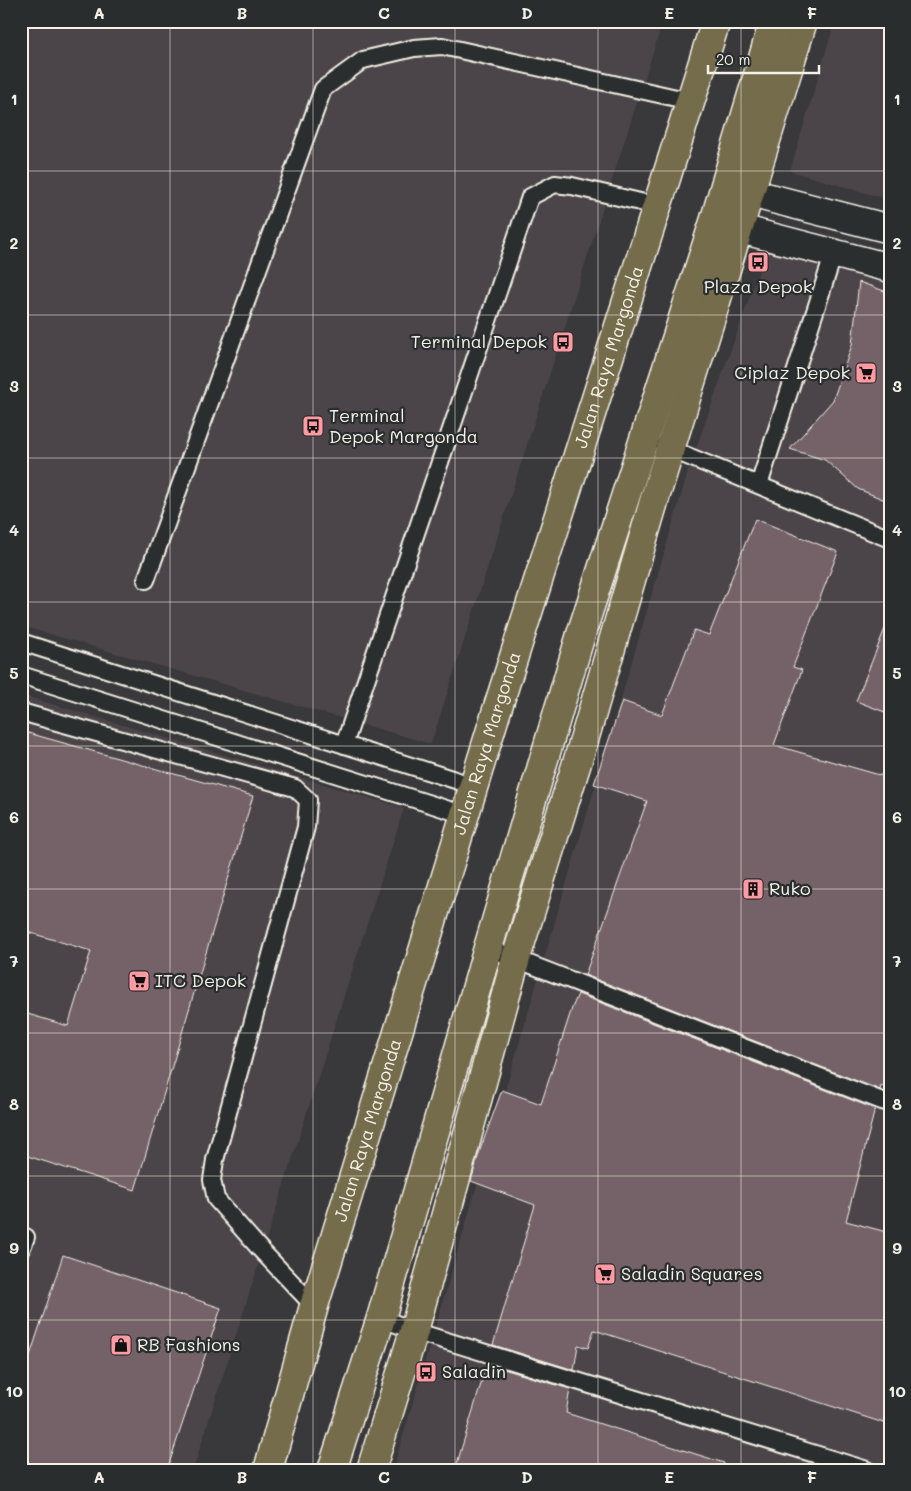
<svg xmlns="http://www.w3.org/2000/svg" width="911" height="1491" font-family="Mali,sans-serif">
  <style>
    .built { fill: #4b4548 }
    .building { fill: #746269; stroke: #f4f1e8 }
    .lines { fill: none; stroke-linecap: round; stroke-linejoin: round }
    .lane-casing { stroke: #f4f1e8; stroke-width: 20 }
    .street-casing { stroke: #f4f1e8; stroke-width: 31 }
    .primary-casing { stroke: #f4f1e8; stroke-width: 31 }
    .lane { stroke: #2a2d2e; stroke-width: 16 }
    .street { stroke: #2a2d2e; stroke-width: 28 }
    .primary { stroke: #746c4b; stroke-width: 28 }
    .grid { fill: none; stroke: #f4f1e8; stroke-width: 1; stroke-opacity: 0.55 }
    .labels { text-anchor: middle; stroke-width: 4.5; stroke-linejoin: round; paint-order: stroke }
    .poi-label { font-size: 18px; fill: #f4f1e8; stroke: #2a2d2e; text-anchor: start }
    .street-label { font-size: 18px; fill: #f4f1e8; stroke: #2a2d2e }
    .neatline { fill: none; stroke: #f4f1e8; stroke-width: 2 }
    .grid-label { font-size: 16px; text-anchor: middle; font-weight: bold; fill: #f4f1e8 }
  </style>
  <rect width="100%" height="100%" fill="#39383a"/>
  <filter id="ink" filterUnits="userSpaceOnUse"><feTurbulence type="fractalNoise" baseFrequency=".02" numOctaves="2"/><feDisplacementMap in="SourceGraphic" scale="10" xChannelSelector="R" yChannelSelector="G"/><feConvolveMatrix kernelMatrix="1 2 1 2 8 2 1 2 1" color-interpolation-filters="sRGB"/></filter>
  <g filter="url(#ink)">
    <path class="built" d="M21,21H663L431,744L21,626Z
      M835,21H856L890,27V200L790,171Z
      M771,237L890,272V1470H393L690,465Z
      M21,695L404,808L193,1470H21Z"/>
    <path class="building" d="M859,282L890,293V502L858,489L825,460L790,449L833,400L852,345Z
      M755,519L838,552L793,667L802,670L774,745L890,778V1088L881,1086L880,1090L585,975L647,801L594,784L622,701L662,715L694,630L709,635Z
      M888,621H890V714L856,701Z
      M21,731L253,796L135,1190L21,1154V1012L68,1026L91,951L21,930Z
      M578,994L875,1109L846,1221L890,1233V1425L594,1330L588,1348L578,1345L574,1370L493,1345L535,1205L471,1181L480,1150L502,1090L541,1104L572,1008Z
      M63,1255L221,1308L167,1470H21V1383Z
      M487,1364L570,1389L566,1413L724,1463L723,1470H455Z"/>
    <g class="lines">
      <g class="lane-casing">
        <path id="lane" d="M663,446L890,539
          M759,485L830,265
          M146,580L323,89L363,60L414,48L442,46L690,101
          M21,642L474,786
          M21,675L465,815
          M21,712L295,788L308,800L306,827L215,1160L212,1180L216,1199L259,1248L314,1306
          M344,745L530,197L555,184L572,186L657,206
          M488,948L882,1101L890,1103
          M21,1250L26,1237
          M381,1318L414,1331L867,1470"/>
      </g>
      <g class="street-casing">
        <path id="street" d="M727,187L890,229
          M717,223L890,268"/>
      </g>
      <g class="primary-casing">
        <g id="primary">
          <path id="s1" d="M268,1470L314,1306L496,713L716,21"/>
          <path d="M332,1470L381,1318L488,948L582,631L714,222L774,21"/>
          <path d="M371,1470L414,1331L516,958L585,737L655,498L803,21"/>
        </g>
      </g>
      <use href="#lane" class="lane"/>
      <use href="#street" class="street"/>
      <use href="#primary" class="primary"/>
    </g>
  </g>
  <path class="grid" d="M170,21V1470M313,21V1470M455,21V1470M598,21V1470M741,21V1470M21,171H890M21,315H890M21,458H890M21,602H890M21,746H890M21,889H890M21,1033H890M21,1176H890M21,1320H890"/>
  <defs>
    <g id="bus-square" transform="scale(1.125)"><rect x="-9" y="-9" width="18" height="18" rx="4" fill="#ff9aa2" stroke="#2a2d2e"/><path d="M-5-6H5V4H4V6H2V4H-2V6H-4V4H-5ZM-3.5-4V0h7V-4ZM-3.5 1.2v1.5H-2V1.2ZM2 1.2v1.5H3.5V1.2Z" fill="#111"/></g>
    <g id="supermarket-square" transform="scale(1.125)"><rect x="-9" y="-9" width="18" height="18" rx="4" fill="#ff9aa2" stroke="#2a2d2e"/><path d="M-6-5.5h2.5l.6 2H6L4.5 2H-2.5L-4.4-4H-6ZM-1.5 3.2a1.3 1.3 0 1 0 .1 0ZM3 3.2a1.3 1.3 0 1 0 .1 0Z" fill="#111"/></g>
    <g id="building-square" transform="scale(1.125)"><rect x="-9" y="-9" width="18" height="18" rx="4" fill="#ff9aa2" stroke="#2a2d2e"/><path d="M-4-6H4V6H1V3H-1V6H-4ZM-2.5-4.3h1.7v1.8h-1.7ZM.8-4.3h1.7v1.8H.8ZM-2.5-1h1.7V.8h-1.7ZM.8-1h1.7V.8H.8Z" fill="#111"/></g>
    <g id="shop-square" transform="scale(1.125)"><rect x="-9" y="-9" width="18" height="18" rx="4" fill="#ff9aa2" stroke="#2a2d2e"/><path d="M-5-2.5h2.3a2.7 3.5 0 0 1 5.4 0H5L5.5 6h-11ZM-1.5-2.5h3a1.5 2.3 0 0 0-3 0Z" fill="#111"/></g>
  </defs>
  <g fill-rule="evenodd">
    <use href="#bus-square" x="758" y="262"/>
    <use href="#bus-square" x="563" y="342"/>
    <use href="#supermarket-square" x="866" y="373"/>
    <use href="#bus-square" x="313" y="426"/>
    <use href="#building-square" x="753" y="889"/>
    <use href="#supermarket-square" x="139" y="981"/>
    <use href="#supermarket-square" x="605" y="1274"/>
    <use href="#shop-square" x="121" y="1345"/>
    <use href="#bus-square" x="426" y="1372"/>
  </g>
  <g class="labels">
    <g class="poi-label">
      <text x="758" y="293" text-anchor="middle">Plaza Depok</text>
      <text x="547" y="348" text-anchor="end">Terminal Depok</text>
      <text x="850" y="379" text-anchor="end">Ciplaz Depok</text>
      <text x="329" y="422">Terminal<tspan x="329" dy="21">Depok Margonda</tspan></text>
      <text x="769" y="895">Ruko</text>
      <text x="155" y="987">ITC Depok</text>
      <text x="621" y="1280">Saladin Squares</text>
      <text x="137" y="1351">RB Fashions</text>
      <text x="442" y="1378">Saladin</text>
    </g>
    <g class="street-label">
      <text dy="6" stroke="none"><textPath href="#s1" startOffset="1164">Jalan Raya Margonda</textPath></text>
      <text dy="6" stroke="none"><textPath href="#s1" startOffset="759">Jalan Raya Margonda</textPath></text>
      <text dy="6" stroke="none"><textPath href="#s1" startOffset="354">Jalan Raya Margonda</textPath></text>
    </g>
  </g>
  <rect width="911" height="1491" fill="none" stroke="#2a2d2e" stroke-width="55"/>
  <path d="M708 65v8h111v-8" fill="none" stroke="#f4f1e8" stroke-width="2.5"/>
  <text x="716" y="65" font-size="15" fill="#f4f1e8" stroke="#2a2d2e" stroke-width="4" paint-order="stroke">20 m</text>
  <rect x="28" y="28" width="856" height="1436" class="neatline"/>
  <g class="grid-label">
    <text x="99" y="19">A</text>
    <text x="242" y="19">B</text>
    <text x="384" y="19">C</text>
    <text x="527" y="19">D</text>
    <text x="669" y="19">E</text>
    <text x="812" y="19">F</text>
    <text x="14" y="105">1</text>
    <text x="897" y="105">1</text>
    <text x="14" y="249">2</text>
    <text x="897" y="249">2</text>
    <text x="14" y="392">3</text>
    <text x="897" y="392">3</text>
    <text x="14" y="536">4</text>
    <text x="897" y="536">4</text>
    <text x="14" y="679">5</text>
    <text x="897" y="679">5</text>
    <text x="14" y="823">6</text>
    <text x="897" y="823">6</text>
    <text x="14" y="967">7</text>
    <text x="897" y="967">7</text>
    <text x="14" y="1110">8</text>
    <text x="897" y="1110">8</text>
    <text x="14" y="1254">9</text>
    <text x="897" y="1254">9</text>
    <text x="14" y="1397">10</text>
    <text x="897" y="1397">10</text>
    <text x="99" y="1483">A</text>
    <text x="242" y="1483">B</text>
    <text x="384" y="1483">C</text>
    <text x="527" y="1483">D</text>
    <text x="669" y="1483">E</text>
    <text x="812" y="1483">F</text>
  </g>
</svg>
